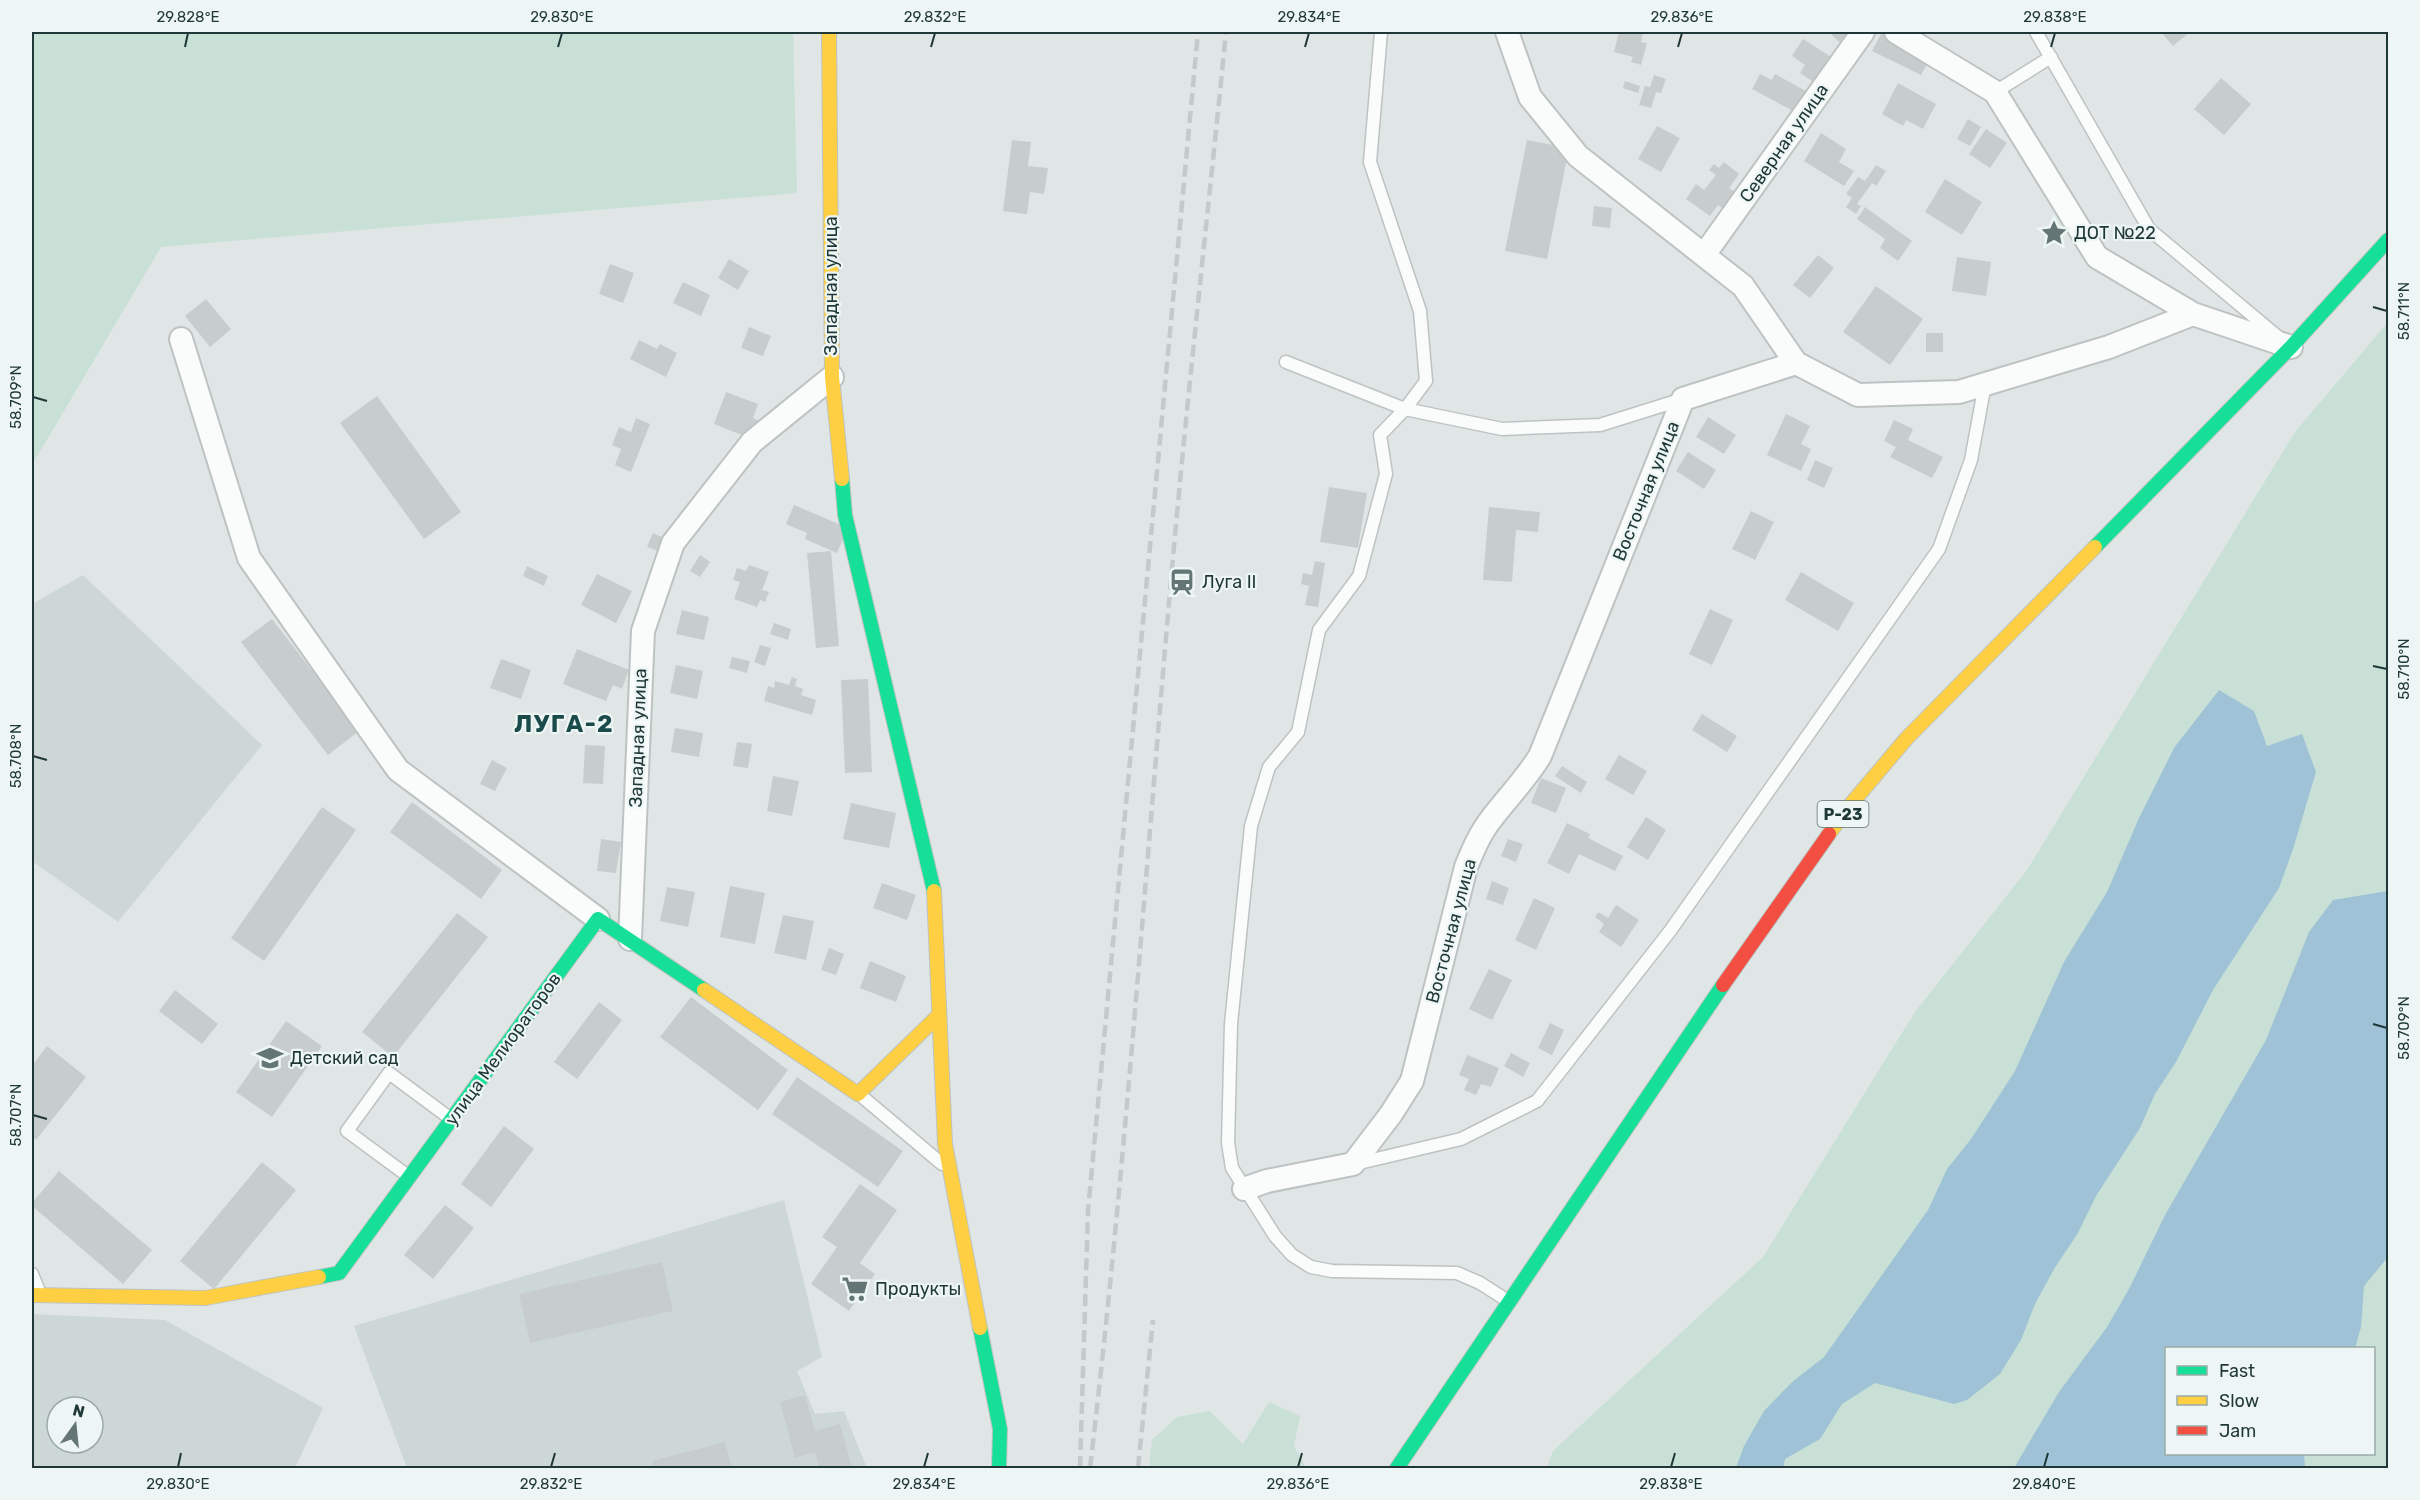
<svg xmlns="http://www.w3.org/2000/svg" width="2420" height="1500" font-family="Rubik,sans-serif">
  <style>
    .built { fill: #cdd8d6; fill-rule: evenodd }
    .green { fill: #c8e0d5; fill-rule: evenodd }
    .water { fill: #9fc2d6 }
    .building { fill: #c7cdcc }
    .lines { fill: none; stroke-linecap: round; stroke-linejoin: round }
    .lane-casing { stroke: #bdc3c2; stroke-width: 15 }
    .street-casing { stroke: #bdc3c2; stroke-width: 26 }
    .fast-casing { stroke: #bcc4c3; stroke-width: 16 }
    .slow-casing { stroke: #bcc4c3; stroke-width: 16 }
    .jam-casing { stroke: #bcc4c3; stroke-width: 16 }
    .lane { stroke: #fafbfb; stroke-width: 12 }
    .street { stroke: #fafbfb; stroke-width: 22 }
    .fast { stroke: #16e098; stroke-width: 14 }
    .slow { stroke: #ffcf43; stroke-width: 14 }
    .jam { stroke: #f24e42; stroke-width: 14 }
    .rail { stroke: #c5c9c9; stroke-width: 4.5; stroke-dasharray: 12 6; stroke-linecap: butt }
    .ticks { fill: none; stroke: #1f3837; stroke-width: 2 }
    .labels { text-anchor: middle; stroke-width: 4.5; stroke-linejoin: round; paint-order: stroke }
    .shield { fill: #edf6f4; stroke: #5d7170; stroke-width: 1.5 }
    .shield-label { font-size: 16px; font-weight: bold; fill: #1f3837 }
    .street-label { font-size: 18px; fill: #1f3837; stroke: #edf6f4 }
    .poi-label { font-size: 18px; fill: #1f3837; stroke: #edf6f4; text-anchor: start }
    .district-label { font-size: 24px; font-weight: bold; letter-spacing: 1.5px; fill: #1b4a4a; stroke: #edf6f4 }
    .neatline { fill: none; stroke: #1f3837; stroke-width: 2 }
    .ticks-label { font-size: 15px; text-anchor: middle; fill: #1f3837 }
  </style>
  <rect width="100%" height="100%" fill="#e0e6e5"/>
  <path class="built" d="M83,575L262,745L118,922L32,861V604Z
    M784,1200L822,1357L797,1371L815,1414L844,1411L867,1468H407L354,1326Z
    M32,1314L165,1320L323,1408L295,1468H32ZM57,1407H93V1443H57Z"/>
  <path class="green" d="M32,32H793L797,193L161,247L32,465Z
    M2388,322V1468H1547L1553,1451L1763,1257L1915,1012L2027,870L2295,432ZM2166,1348H2374V1454H2166Z
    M1269,1402L1300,1416L1294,1446L1306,1468H1149L1152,1440L1177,1417L1210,1411L1243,1444Z"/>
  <path class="water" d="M2219,690L2254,711L2267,746L2302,734L2316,772L2293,849L2279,888L2213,990L2176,1062L2155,1094L2140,1128L2096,1196L2078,1233L2054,1269L2035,1304L2021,1340L2000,1374L1967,1400L1954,1404L1875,1383L1842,1404L1820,1439L1785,1459L1783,1468H1736L1744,1446L1764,1411L1791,1383L1824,1357L1928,1210L1947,1169L1971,1139L2015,1071L2064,962L2107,892L2139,818L2174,748Z
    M2388,891V1257L2364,1286L2361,1327L2355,1348H2166V1454H2304L2305,1468H2014L2059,1392L2107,1327L2129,1289L2165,1215L2266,1040L2309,932L2333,900Z"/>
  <path class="building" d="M1619,32L1643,33L1641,42L1647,43L1641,65L1631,62L1633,57L1614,52Z
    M1829,32H1850L1839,42Z
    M1882,32L1932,55L1921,75L1872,51Z
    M2161,32H2190L2173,46Z
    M1803,39L1836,60L1819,86L1800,73L1805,65L1792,56Z
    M1760,74L1772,80L1775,74L1806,91L1795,112L1752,89Z
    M1654,75L1666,79L1661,93L1656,92L1651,108L1639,105L1645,86L1650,87Z
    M2221,78L2251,104L2224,135L2194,109Z
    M1625,81L1640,86L1638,93L1623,88Z
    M1898,83L1936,104L1923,129L1906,120L1903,126L1882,114Z
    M1968,119L1981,127L1970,146L1957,139Z
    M1657,126L1680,138L1661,172L1638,159Z
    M1986,129L2007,143L1990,168L1969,154Z
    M1821,133L1846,149L1839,162L1854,171L1844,186L1804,161Z
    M1012,140L1031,142L1028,166L1048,168L1044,194L1030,192L1027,214L1003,211Z
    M1527,140L1569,148L1547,259L1505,251Z
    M1724,162L1739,174L1729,188L1737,193L1725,210L1718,205L1710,216L1686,199L1696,184L1704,190L1716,175L1709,170L1714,164L1719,168Z
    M1876,165L1886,171L1876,186L1872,183L1857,204L1861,206L1856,214L1846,207L1852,198L1846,194L1858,177L1865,181Z
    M1945,179L1982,202L1962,235L1925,212Z
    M1594,206L1612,208L1610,228L1592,226Z
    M1865,207L1912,241L1898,261L1880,248L1885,239L1857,219Z
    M1818,255L1834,268L1810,298L1793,285Z
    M1957,257L1991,262L1986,296L1952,291Z
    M729,259L749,271L738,290L718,278Z
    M610,264L634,273L623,303L599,294Z
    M683,282L710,295L701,316L673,303Z
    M1876,286L1923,319L1890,365L1843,332Z
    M206,299L231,329L210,347L185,316Z
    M749,327L771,336L763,356L741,348Z
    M1926,333H1943V352H1926Z
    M639,340L657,349L660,344L677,353L666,377L630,359Z
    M726,392L758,404L753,418L769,425L762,443L714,424Z
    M377,396L461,512L424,539L340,423Z
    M1786,414L1810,426L1801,444L1811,449L1801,471L1767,455Z
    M1708,417L1736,435L1724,454L1696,437Z
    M636,418L650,424L631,472L615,465L621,449L612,445L619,427L631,432Z
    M1894,420L1913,429L1908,440L1943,457L1932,478L1890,457L1896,447L1884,441Z
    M1688,452L1716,470L1704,489L1676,471Z
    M1815,460L1833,468L1824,488L1807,480Z
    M1329,487L1367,493L1358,548L1320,542Z
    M794,505L848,528L837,553L805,539L807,533L786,524Z
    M1489,507L1540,512L1538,532L1516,530L1512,582L1483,580Z
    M1751,511L1774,522L1755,560L1732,549Z
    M653,533L664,538L658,551L647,547Z
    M831,551L839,646L816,648L807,553Z
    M700,555L710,562L700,577L690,571Z
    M1315,561L1325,563L1318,607L1305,605L1309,586L1301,584L1303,573L1312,575Z
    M749,565L769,572L762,590L769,592L765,602L760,600L757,607L734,599L740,582L733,580L737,568L746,571Z
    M527,566L548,576L544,586L523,576Z
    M1801,572L1854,603L1838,631L1785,600Z
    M597,574L632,591L616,623L581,605Z
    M1710,609L1733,620L1712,665L1689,654Z
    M682,610L709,617L704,640L676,634Z
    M272,619L359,731L328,755L241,642Z
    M774,623L791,629L788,640L770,634Z
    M760,645L771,648L765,666L754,662Z
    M577,649L629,670L622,689L613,685L606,701L563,684Z
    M732,657L750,661L747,673L729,668Z
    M501,659L531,670L521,699L490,688Z
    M676,665L703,671L697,699L670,693Z
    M792,677L797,679L795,686L803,689L801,695L816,700L812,715L764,701L768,686L774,688L775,681L789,685Z
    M868,679L872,772L845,773L841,680Z
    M1702,714L1737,736L1727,752L1692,730Z
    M675,728L703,733L699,757L671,752Z
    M737,742L752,744L748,768L733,766Z
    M585,745L605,746L603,784L583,783Z
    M1619,755L1647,771L1633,795L1605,779Z
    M492,760L507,768L495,791L480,784Z
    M1562,766L1587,782L1581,793L1555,776Z
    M773,776L799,781L792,816L767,811Z
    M1541,778L1566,788L1556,813L1531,803Z
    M412,802L502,870L481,899L390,832Z
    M851,803L896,813L889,848L843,839Z
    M322,807L356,830L264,961L231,938Z
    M1646,817L1666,830L1648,860L1627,847Z
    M1567,823L1590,834L1588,838L1623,856L1615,871L1579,854L1569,874L1547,863Z
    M601,839L621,842L616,873L597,871Z
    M1508,839L1523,844L1516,862L1501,856Z
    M1492,881L1509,888L1503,905L1486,899Z
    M882,883L916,895L907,920L873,908Z
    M730,886L765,893L755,944L720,937Z
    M667,887L695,892L688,927L660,921Z
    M1534,898L1555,908L1536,950L1515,940Z
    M1616,905L1639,920L1621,947L1599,932L1604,924L1595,917L1598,912L1608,918Z
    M457,913L488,937L393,1057L362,1032Z
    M783,915L814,921L806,960L774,953Z
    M829,948L844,954L836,975L821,970Z
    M870,961L906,976L896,1002L860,988Z
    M1489,969L1512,980L1492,1020L1469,1009Z
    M175,990L218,1024L202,1044L159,1011Z
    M691,997L788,1070L758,1110L660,1037Z
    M599,1002L622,1020L577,1079L554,1062Z
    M286,1021L322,1046L272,1117L236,1092Z
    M1550,1023L1564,1030L1552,1055L1538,1048Z
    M47,1046L86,1077L36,1140L32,1136V1066Z
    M1511,1053L1530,1063L1523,1077L1504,1066Z
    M1467,1055L1499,1068L1491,1087L1481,1084L1476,1095L1464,1090L1469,1079L1459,1075Z
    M797,1077L903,1151L878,1187L772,1114Z
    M504,1126L534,1149L491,1207L461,1184Z
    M262,1162L296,1190L214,1289L180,1261Z
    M59,1171L152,1250L123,1284L32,1206V1203Z
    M860,1184L897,1210L860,1263L875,1274L849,1311L811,1284L837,1247L822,1237Z
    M445,1205L474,1228L433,1279L404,1255Z
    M662,1262L673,1311L530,1343L519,1294Z
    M805,1395L815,1431L840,1424L852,1468H819L815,1452L795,1458L780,1402Z
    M725,1442L732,1468H654L652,1461Z"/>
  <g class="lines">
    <g class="lane-casing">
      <path id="lane" d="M1381,32L1370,162L1420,311L1426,381L1405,409L1380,435L1386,474L1359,576L1319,630L1298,732L1269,767L1251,826L1231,1024L1228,1143L1232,1168L1275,1236L1292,1255L1311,1267L1332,1271L1457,1273L1480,1283L1508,1301
        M2036,32L2149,229L2277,336
        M1995,92L2051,57
        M1286,362L1405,409L1502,429L1600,425L1683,399
        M859,1094L942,1164
        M1355,1164L1461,1139L1537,1101L1670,931L1939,549L1971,460L1985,384
        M408,1176L347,1131L389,1073L451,1119
        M32,1274L40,1294"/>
    </g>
    <g class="street-casing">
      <path id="street" d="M1507,32L1530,97L1578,156L1743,286L1796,363L1858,395L1959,392L2109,347L2193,314L2291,347
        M1896,32L1995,92L2097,257L2193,314
        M1704,255L1863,32
        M181,339L249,558L398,770L598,919
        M630,939L643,631L673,543L752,442L832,377
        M1244,1189L1267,1181L1353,1164L1391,1114L1412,1081L1466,867C1473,850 1480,833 1492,818C1508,797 1526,779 1540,756L1683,399L1796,363"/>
    </g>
    <g class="fast-casing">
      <path id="fast" d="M842,479L845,515L934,891
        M2095,547L2291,347L2388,240
        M319,1277L339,1273L598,919L704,990
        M980,1328L1000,1429L999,1468
        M1397,1468L1723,985"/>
    </g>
    <g class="slow-casing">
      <path id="slow" d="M829,32L832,377L842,479
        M1829,834L1846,810L1906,739L2095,547
        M934,891L945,1144L980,1328
        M704,990L858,1094L939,1015
        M32,1295L205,1298L319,1277"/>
    </g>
    <g class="jam-casing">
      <path id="jam" d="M1723,985L1829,834"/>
    </g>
    <use href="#lane" class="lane"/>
    <use href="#street" class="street"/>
    <use href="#fast" class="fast"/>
    <use href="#slow" class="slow"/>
    <use href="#jam" class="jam"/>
    <path class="rail" d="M1080,1468L1088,1211L1198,32
      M1090,1468C1125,1173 1145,876 1171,580C1187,397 1208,214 1226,32
      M1138,1468L1153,1320"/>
  </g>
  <path class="ticks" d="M185,47L188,33M558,47L562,33M931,47L935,33M1305,47L1309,33M1678,47L1682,33M2051,47L2055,33M2373,307L2387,311M33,397L47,401M2373,666L2387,669M33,756L47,760M2373,1024L2387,1028M33,1115L47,1119M178,1467L181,1453M551,1467L555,1453M924,1467L928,1453M1298,1467L1302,1453M1671,1467L1675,1453M2044,1467L2048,1453"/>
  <defs>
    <g id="sight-bare" transform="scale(2.07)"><path d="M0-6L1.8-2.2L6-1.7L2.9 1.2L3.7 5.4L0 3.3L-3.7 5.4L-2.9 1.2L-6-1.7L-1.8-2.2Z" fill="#637574" stroke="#edf6f4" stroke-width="2.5" paint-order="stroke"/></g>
    <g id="station-bare" transform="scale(2.07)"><path d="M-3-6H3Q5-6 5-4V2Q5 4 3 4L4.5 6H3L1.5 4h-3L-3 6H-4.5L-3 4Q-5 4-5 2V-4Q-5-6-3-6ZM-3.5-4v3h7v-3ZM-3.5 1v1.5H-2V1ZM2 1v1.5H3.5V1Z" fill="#637574" stroke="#edf6f4" stroke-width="2.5" paint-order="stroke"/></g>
    <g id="school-bare" transform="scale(2.07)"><path d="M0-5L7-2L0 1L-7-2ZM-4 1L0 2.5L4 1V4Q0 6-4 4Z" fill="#637574" stroke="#edf6f4" stroke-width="2.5" paint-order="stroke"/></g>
    <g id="supermarket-bare" transform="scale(2.07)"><path d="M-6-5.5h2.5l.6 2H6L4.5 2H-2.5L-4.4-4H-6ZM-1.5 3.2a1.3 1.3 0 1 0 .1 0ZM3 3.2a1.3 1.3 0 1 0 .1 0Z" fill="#637574" stroke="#edf6f4" stroke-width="2.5" paint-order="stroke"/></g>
  </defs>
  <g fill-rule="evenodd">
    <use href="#sight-bare" x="2054" y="233"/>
    <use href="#station-bare" x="1182" y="582"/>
    <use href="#school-bare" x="270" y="1058"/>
    <use href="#supermarket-bare" x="855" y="1289"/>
  </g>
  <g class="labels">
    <rect class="shield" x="1817.5" y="801" width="51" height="26" rx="4.5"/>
    <g class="shield-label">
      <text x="1843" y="820">Р-23</text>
    </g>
    <g class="street-label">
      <text transform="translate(1784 143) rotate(-55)" y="6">Северная улица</text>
      <text transform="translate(831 286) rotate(-90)" y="6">Западная улица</text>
      <text transform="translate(1646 491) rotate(-68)" y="6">Восточная улица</text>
      <text transform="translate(638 738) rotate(-88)" y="6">Западная улица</text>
      <text transform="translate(1451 931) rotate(-75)" y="6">Восточная улица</text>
      <text transform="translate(503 1049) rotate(-54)" y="6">улица Мелиораторов</text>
    </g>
    <g class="poi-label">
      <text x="2074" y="239">ДОТ №22</text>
      <text x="1202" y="588">Луга II</text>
      <text x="290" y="1064">Детский сад</text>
      <text x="875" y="1295">Продукты</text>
    </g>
    <g class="district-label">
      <text x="564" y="732">ЛУГА-2</text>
    </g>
  </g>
  <rect width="2420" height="1500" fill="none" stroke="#edf6f4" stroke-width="66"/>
  <rect x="2165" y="1347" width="210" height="108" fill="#edf6f4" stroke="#9baaa8" stroke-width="1.5"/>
  <rect x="2177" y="1366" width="30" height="9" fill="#16e098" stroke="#9baaa8" stroke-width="1.5"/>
  <text x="2219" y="1377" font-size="18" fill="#1f3837">Fast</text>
  <rect x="2177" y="1396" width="30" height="9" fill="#ffcf43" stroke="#9baaa8" stroke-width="1.5"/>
  <text x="2219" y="1407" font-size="18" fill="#1f3837">Slow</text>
  <rect x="2177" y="1426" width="30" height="9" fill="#f24e42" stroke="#9baaa8" stroke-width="1.5"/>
  <text x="2219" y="1437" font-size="18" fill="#1f3837">Jam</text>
  <g transform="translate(75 1425) rotate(15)"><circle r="28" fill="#edf6f4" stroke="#9baaa8" stroke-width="1.5"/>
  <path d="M0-4.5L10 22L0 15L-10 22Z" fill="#637574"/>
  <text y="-9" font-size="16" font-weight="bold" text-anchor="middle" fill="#1f3837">N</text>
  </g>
  <rect x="33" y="33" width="2354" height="1434" class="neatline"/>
  <g class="ticks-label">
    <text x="188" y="22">29.828°E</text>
    <text x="562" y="22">29.830°E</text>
    <text x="935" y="22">29.832°E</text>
    <text x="1309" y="22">29.834°E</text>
    <text x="1682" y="22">29.836°E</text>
    <text x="2055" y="22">29.838°E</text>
    <text transform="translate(2404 311) rotate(-90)" y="5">58.711°N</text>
    <text transform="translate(16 397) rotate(-90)" y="5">58.709°N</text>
    <text transform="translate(2404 669) rotate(-90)" y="5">58.710°N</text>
    <text transform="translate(16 756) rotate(-90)" y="5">58.708°N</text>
    <text transform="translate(2404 1028) rotate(-90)" y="5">58.709°N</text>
    <text transform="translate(16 1115) rotate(-90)" y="5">58.707°N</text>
    <text x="178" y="1489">29.830°E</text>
    <text x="551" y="1489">29.832°E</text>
    <text x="924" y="1489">29.834°E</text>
    <text x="1298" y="1489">29.836°E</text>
    <text x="1671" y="1489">29.838°E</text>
    <text x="2044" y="1489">29.840°E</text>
  </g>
</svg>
